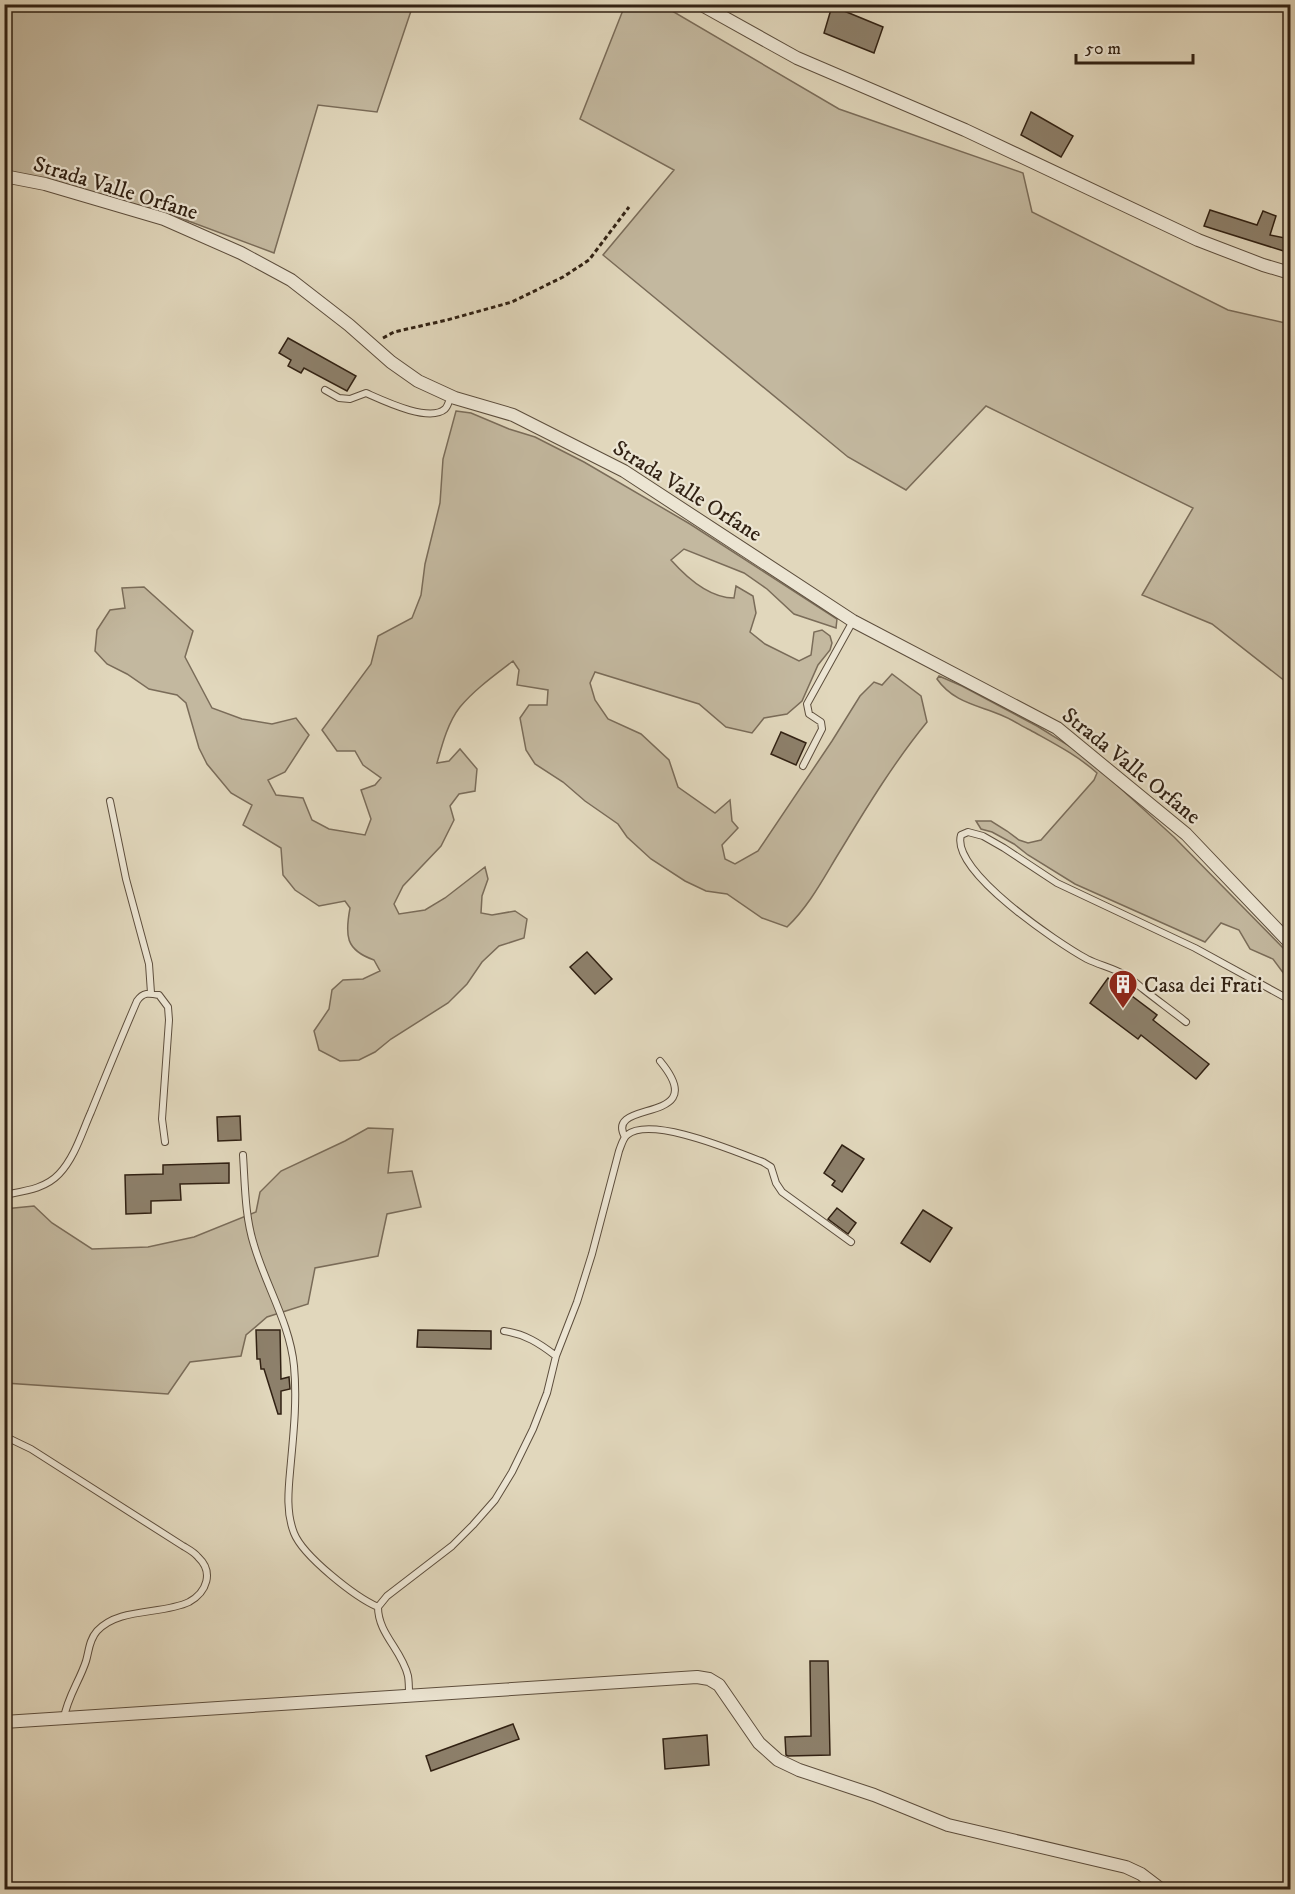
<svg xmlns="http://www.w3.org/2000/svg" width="1295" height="1894" font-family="'IM FELL DW Pica',serif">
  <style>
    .green { fill: #c3b89f; stroke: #7a6c59; stroke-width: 1.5 }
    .building { fill: #8d806b; stroke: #312113; stroke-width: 1.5 }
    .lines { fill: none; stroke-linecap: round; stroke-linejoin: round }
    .service-casing { stroke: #5d4e3d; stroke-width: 8 }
    .minor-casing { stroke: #5d4e3d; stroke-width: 14 }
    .path { stroke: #312113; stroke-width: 3; stroke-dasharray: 4.5 3; stroke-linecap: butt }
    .service { stroke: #ece5d3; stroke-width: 6 }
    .minor { stroke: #ece5d3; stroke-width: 12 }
    .labels { text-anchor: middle; stroke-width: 4.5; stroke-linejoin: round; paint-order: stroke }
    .street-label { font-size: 22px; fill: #312113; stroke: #ece5d3 }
    .poi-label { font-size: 22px; fill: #312113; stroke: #ece5d3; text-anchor: start }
  </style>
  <rect width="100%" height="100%" fill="#e1d7bc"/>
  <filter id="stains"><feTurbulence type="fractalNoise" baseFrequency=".00333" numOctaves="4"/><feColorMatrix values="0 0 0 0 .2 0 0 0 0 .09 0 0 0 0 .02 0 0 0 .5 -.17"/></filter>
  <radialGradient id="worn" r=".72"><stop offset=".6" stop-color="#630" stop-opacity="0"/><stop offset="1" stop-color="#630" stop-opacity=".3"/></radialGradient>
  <path class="green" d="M4,5H413L377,112L318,105L274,253L167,213L5,170Z
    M625,5H662L839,109L1023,173L1032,212L1228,310L1290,324V685L1212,624L1142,595L1193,508L986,406L906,490L848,457L603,255L674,170L580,119Z
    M456,411L471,413L509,429L535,437L584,462L690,524L837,619L836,628L794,614L767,589L744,573L684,549L671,560C687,578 709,598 734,598L736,586L753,596L756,613L750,632L765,644L799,661L811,655L814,632L822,630L830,636L832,643L830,650L818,665L802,701L787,714L764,718L752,733L726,727L699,704L595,672L590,683L595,700L608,719L641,734L669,760L678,787L715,813L730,800L732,821L738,828L722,845L725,859L735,864L758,851L832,741L860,696L874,682L882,685L892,674L921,696L927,722C895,761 868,805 842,848C825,875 811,904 787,927L762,918L727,894L706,891L685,881L651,859L627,837L618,824L585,801L563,782L535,764L526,750L520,718L529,705H547L548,690L517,685L519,670L513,661C495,675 475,689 460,707C448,722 442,745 437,763L449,761L460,749L477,769L475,791L459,794L450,806L454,820L441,846L403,886L394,904L399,914L425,910L445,898L485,867L488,879L482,896L481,913L492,915L515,911L527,919L524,938L499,946L482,962L467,984L448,1003L391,1039L375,1052L359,1060L340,1061L319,1050L314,1031L329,1009L332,990L343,980L363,979L380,971L374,960C345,950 345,935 350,908L345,901L319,906L295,890L283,875L281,848L243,825L252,805L231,793L207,764L199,748L186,703L177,695L149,689L127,674L107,664L95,651L97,630L110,610L125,608L122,588L144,587L193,631L185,657L212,708L242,719L272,724L296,718L309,735L285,772L268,780L276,795L303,798L312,820L329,829L365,835L371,819L361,790L375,785L381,778L363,765L355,751H337L322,730L371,664L378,636L412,618L421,595L425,564L440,503L443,459Z
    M939,676L962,686L1037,726L1071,747L1097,767L1174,837L1290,955V980L1287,978L1273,959L1250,949L1239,930L1221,923L1205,942L1075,884L1028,855L1014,844L992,832L981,829L976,821H991L1007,831L1019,840L1028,843L1041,840L1094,780L1097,773C1077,755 1053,743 1030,730C1020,725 1011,719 1001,715C977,705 953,702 937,679Z
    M368,1128L393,1129L388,1173L412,1171L421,1207L387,1214L378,1256L315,1268L308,1304L267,1317L246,1335L241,1356L190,1362L168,1394L5,1383L4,1209L34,1206L52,1223L92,1249L148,1247L194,1237L256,1212L260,1192L281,1171L345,1141Z"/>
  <path class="building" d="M832,6L883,27L874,53L824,33Z
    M1031,112L1073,136L1061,157L1021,135Z
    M1210,210L1257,225L1263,211L1276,216L1270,235L1290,239V253L1204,226Z
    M288,338L356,376L347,391L304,368L301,373L288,366L291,360L279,353Z
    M781,732L806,743L796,765L771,754Z
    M587,952L612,979L595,994L570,967Z
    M1108,978L1157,1015L1153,1020L1209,1064L1196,1079L1141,1035L1138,1039L1090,1003Z
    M240,1116L241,1140L218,1141L217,1117Z
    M842,1145L864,1159L842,1192L832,1185L835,1181L824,1173Z
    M229,1163V1183L180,1184L181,1200L151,1201V1213L126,1214L125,1175L163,1174V1165Z
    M837,1208L856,1223L848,1234L828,1219Z
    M923,1210L952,1228L930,1262L901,1243Z
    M256,1330H280L281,1379L289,1377L290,1389L281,1391V1414H278L264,1369H261L260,1359H257Z
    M418,1330L491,1331V1349L417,1347Z
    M810,1661H828L830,1755L788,1756L786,1755L785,1737L811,1736Z
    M513,1724L519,1739L431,1771L426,1756Z
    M707,1735L709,1765L665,1769L663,1739Z"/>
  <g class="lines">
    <g class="service-casing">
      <path id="service" d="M325,390L339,398L350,399L366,393C382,400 429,423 445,409C448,406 449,401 451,396
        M803,766L822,729L821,722L809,714L807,704L853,621
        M110,801L126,879L149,964L151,993
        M1186,1022C1172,1011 1157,1000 1143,989C1137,984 1131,978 1125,975C1113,968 1099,965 1087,959C1058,943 950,871 961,835L968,832L983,836L1004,848L1057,883L1195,948L1290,1000
        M625,1137C603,1098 714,1126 660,1061
        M243,1155C245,1185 245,1217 254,1245C266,1286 290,1324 294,1366C297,1398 294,1429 291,1461C289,1485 285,1510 294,1533C303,1556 355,1597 378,1607
        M4,1195C24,1191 45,1189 59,1174C75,1157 82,1132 91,1112C106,1075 121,1038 137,1001C143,992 149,993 159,995L168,1007L169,1020L162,1119L165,1142
        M504,1331C525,1334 539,1343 556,1356
        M4,1436L31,1449L183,1546C188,1549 194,1552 198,1557C214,1572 207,1592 189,1602C162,1615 119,1607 97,1631C89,1640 89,1651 86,1661C80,1680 67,1698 64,1718
        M409,1695C409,1688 409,1682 408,1676C402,1650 378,1634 378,1607L387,1596L452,1546L473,1525L495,1500L512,1472L533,1429L547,1393L556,1356L577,1302L592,1254L619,1151C621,1146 623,1138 627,1135C651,1115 736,1152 763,1162L771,1167L776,1183L782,1192L851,1242"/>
    </g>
    <g class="minor-casing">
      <path id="minor" d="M700,4L797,58L965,130L1198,240L1263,265L1290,273
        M4,176L45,184L164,219L241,253L291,280L349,325L391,362L418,381L455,398L513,415L624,471L853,621L1057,728L1186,834L1290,943
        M4,1722L697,1677L709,1679L719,1685L759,1743L778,1760L799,1770L874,1795L948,1825L1126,1867L1141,1874L1162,1890"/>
    </g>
    <path class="path" d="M383,338L394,332L447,320L512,302L563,277L589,260L629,207"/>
    <use href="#service" class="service"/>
    <use href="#minor" class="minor"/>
  </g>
  <defs>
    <g id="building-pin" transform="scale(1.5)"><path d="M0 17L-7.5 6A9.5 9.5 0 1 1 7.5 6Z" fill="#8f2418" stroke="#ece5d3"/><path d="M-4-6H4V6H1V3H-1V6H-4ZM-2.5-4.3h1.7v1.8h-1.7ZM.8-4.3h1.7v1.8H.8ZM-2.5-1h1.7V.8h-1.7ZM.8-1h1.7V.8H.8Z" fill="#fff"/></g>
  </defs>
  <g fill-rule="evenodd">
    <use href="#building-pin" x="1123" y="984"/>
  </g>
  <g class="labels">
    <g class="street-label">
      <text transform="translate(116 187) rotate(17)" y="8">Strada Valle Orfane</text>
      <text transform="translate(688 490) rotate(32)" y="8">Strada Valle Orfane</text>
      <text transform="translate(1132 765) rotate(39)" y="8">Strada Valle Orfane</text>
    </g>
    <g class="poi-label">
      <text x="1144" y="992">Casa dei Frati</text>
    </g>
  </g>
  <rect width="1295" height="1894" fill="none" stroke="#e1d7bc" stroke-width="24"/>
  <rect x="6" y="6" width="1283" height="1882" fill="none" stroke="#312113" stroke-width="3"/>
  <rect x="12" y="12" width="1271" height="1870" fill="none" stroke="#312113" stroke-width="1.5"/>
  <path d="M1076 54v9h117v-9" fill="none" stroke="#312113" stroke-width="3"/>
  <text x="1085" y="54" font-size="18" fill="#312113" stroke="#ece5d3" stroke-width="4.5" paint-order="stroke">50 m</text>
  <rect width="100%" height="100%" filter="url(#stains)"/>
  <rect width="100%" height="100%" fill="url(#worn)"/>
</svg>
